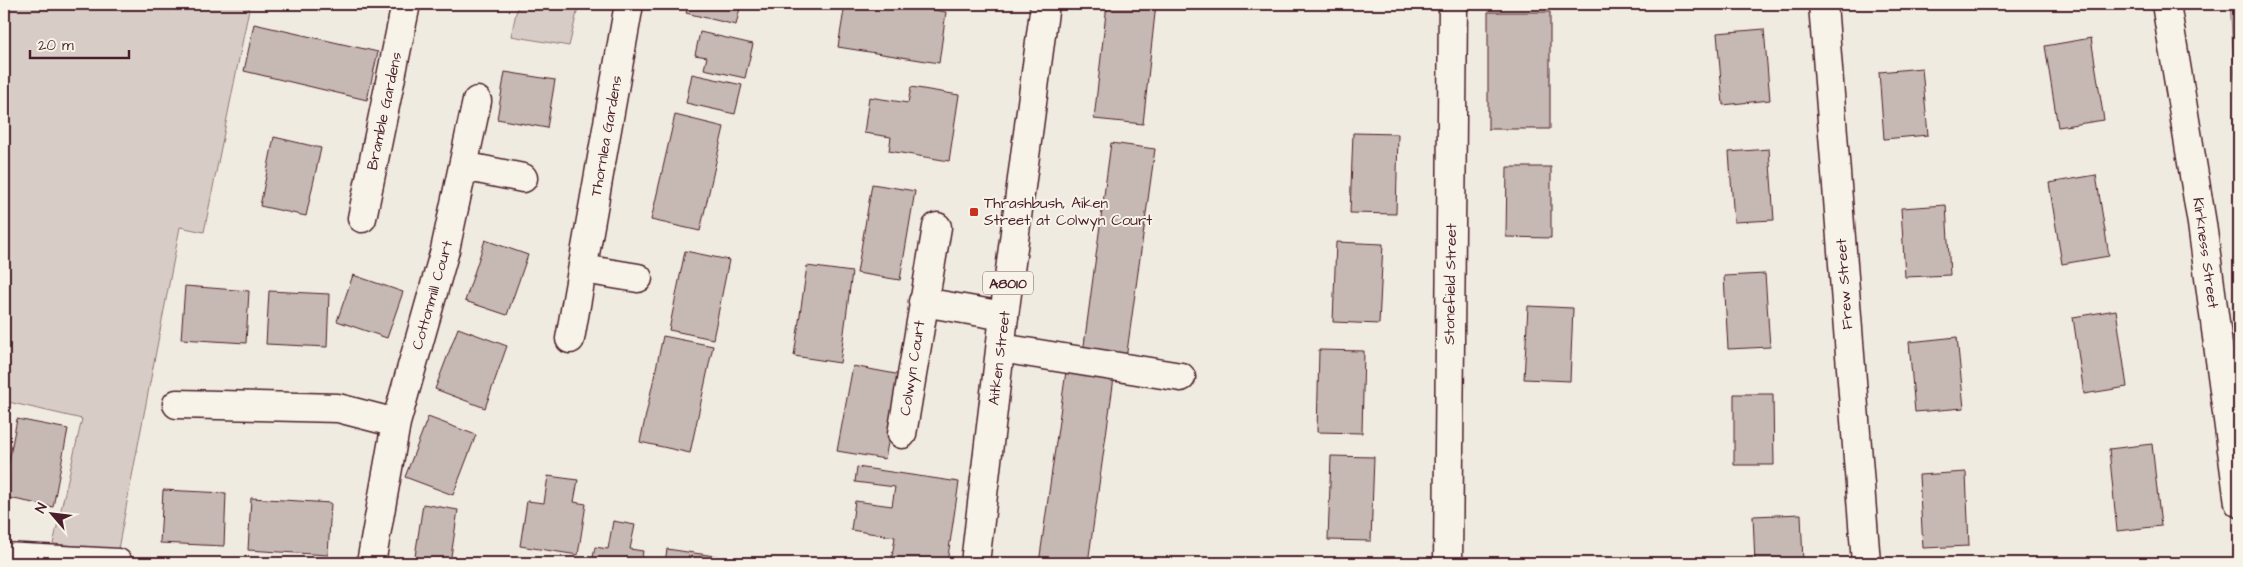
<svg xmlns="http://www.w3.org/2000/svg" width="2243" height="567" font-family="'Architects Daughter',sans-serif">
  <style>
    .green { fill: #d8cdc6; stroke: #917678 }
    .building { fill: #c6b8b3; stroke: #4a1f2b }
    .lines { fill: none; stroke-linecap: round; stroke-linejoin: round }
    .minor-casing { stroke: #4a1f2b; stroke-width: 31 }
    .major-casing { stroke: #4a1f2b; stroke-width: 31 }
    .minor { stroke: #f7f3e8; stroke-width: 28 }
    .major { stroke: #f7f3e8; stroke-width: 28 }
    .poi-dot { fill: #c8321e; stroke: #f7f3e8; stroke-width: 2 }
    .labels { text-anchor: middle; stroke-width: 4; stroke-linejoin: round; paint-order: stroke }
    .shield { fill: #f7f3e8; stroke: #7e5f64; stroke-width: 1 }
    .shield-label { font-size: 14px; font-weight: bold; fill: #4a1f2b }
    .street-label { font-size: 15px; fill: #4a1f2b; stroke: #f7f3e8 }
    .poi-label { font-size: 15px; fill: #4a1f2b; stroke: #f7f3e8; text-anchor: start }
  </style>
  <rect width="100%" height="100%" fill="#f0ebe0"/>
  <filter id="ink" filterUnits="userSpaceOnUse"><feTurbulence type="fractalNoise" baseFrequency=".02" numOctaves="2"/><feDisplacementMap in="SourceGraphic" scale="10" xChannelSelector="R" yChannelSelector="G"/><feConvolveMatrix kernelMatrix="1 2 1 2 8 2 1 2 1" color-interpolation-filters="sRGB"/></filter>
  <g filter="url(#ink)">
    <path class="green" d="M4,4H250L204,232L180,227L118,549L53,544L82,419L4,401Z
      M518,4H579L569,46L511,36Z
      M2230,4H2239V138Z"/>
    <path class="building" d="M689,4H741L736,25L686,13Z
      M845,4H916V7L946,12L939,63L838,47Z
      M1107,4H1156L1143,124L1094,119Z
      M1488,12H1550V129H1488Z
      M254,24L378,52L367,100L244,71Z
      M1764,29L1770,100L1723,105L1717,33Z
      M700,32L753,44L745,78L704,69L707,57L695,55Z
      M2091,38L2104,120L2058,127L2045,46Z
      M1922,68L1928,135L1884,139L1879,72Z
      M505,72L555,80L547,128L497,119Z
      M692,74L742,85L735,114L686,103Z
      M911,87L959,95L949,161L889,151L891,137L864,133L869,97L908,103Z
      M675,115L724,127L700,231L651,220Z
      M1353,133L1398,134L1396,214L1350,213Z
      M274,137L321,148L306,216L260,206Z
      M1111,143L1155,149L1126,359L1083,353Z
      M1769,149L1774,220L1734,222L1729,152Z
      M1507,167H1551V238L1506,237Z
      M2096,175L2109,256L2062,264L2049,183Z
      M872,184L915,191L900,280L857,273Z
      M1946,205L1950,275L1905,277L1901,208Z
      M485,240L528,255L507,315L465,301Z
      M1336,242L1383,244L1379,324L1333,322Z
      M685,251L729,260L713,339L669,330Z
      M807,266L852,272L840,363L794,356Z
      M1765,274L1770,347L1728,349L1724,276Z
      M353,275L403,292L387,338L337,321Z
      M185,286L249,291L246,343L181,339Z
      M269,291L329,294L327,347L266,344Z
      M1528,306L1573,308L1570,381L1524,379Z
      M2116,310L2127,387L2084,394L2073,317Z
      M458,328L507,346L485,408L435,389Z
      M663,336L713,346L690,453L640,442Z
      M1957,337L1964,408L1915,412L1909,342Z
      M1319,350L1364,351L1362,433L1317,432Z
      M853,366L901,375L885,459L837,451Z
      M1066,371L1114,378L1088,563H1039Z
      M1734,394H1773L1774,465H1734Z
      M428,417L476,435L453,495L405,477Z
      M17,419L68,429L53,507L4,497V487Z
      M2152,444L2161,526L2117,531L2109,449Z
      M1331,456L1374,457L1371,541L1328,540Z
      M857,467L959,482L947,563H891L895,537L851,530L855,501L892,506L895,487L855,482Z
      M1966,472L1969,546L1923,548L1919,475Z
      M548,476L578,480L574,502L586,504L578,555L520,546L527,501L544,503Z
      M163,490L226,493L224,546L160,543Z
      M251,498L331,503L328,555L248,550Z
      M423,504L458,510L450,563H414Z
      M1801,514L1803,563H1755L1753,516Z
      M613,521L635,525L630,549L643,551L641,563H592L595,547L608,549Z
      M667,549L762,563H665Z"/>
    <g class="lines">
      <g class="minor-casing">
        <path id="minor" d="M1823,4L1866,563
          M2166,4L2202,224L2239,503
          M463,166L523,178
          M362,218L406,4
          M583,269L638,278
          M923,302L1004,316
          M570,339L629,4
          M1001,348L1181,377
          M177,404L338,408L396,423
          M902,434L937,227
          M4,557L118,563
          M371,563L396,423L445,250L477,101
          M1448,563L1453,4"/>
      </g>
      <g class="major-casing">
        <path id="major" d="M975,563L1004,316L1045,4"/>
      </g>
      <use href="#minor" class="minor"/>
      <use href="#major" class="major"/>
    </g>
  </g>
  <rect class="poi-dot" x="969" y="207" width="10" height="10" rx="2.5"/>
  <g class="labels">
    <rect class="shield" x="983" y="271.5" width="50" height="23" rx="4"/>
    <g class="shield-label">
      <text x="1008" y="288">A8010</text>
    </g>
    <g class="street-label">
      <text transform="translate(384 111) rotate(-78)" y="5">Bramble Gardens</text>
      <text transform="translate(606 136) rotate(-80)" y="5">Thornlea Gardens</text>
      <text transform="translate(2206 253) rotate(82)" y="5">Kirkness Street</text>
      <text transform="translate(1450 284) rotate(-89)" y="5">Stonefield Street</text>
      <text transform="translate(1844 284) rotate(-94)" y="5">Frew Street</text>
      <text transform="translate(432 295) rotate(-74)" y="5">Cottonmill Court</text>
      <text transform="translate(999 358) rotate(-83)" y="5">Aitken Street</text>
      <text transform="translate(912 368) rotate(-81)" y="5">Colwyn Court</text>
    </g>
    <g class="poi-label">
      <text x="984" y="208">Thrashbush, Aiken<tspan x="984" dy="17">Street at Colwyn Court</tspan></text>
    </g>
  </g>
  <rect width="2243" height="567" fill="none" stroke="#f7f3e8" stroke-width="20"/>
  <rect x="10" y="10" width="2223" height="547" fill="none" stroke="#4a1f2b" stroke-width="2" filter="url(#ink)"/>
  <g transform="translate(52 514) rotate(298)" stroke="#f7f3e8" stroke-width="4" paint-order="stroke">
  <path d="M0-4L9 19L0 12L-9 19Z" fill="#4a1f2b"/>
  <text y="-8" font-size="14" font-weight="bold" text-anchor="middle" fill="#4a1f2b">N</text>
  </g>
  <path d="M30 50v8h99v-8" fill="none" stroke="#4a1f2b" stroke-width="2.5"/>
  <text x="38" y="50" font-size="15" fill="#4a1f2b" stroke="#f7f3e8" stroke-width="4" paint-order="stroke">20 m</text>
</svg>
